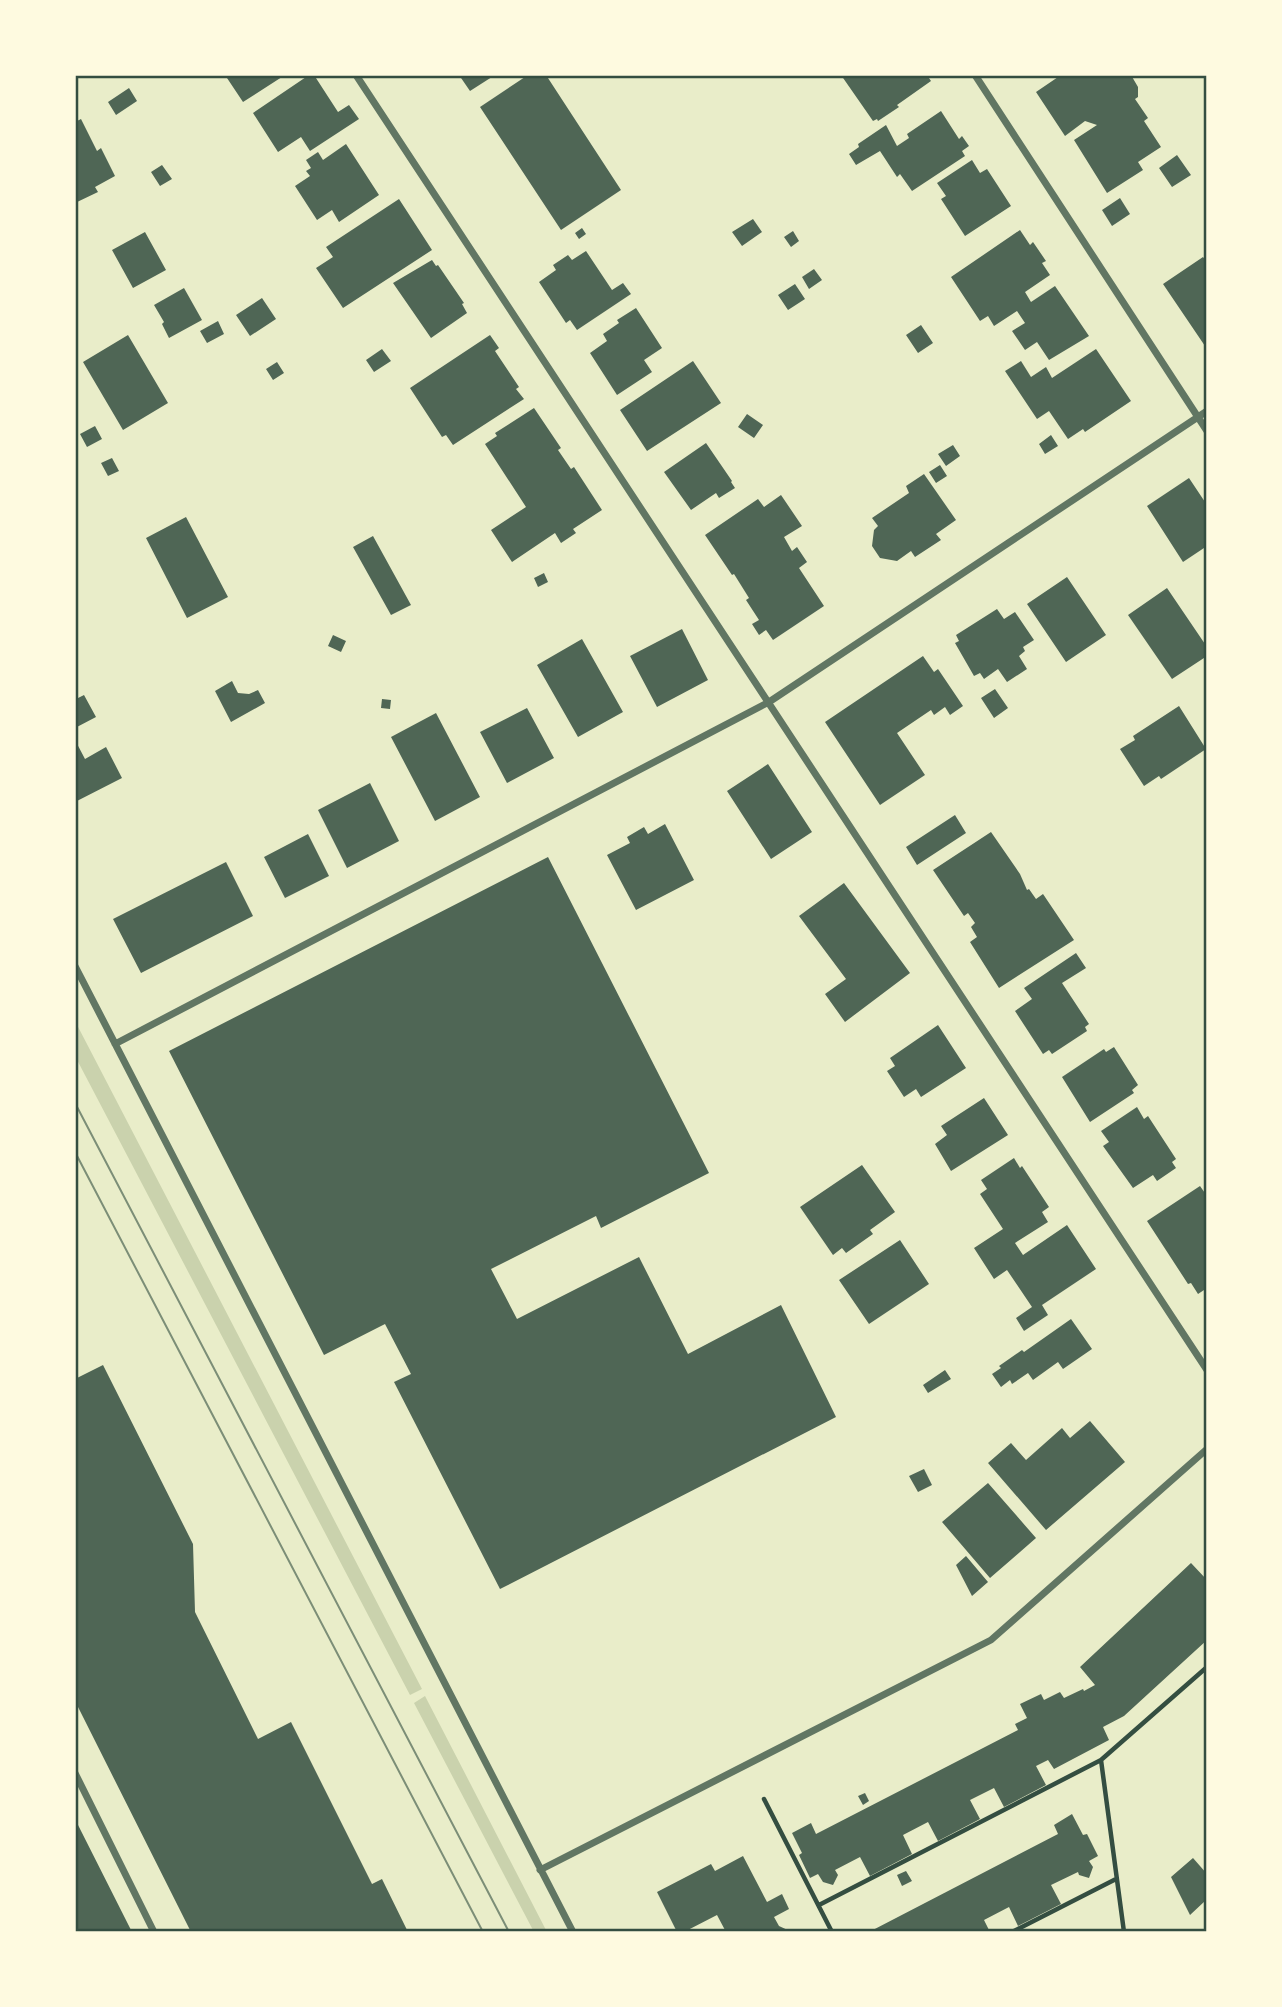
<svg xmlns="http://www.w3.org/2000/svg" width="1282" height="2007" font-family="Roboto,sans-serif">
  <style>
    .green { fill: #cad2ad }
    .building { fill: #4f6655 }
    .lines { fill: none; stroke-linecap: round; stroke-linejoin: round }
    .path { stroke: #344e41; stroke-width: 4.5 }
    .minor { stroke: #617663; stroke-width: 7 }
    .tram { stroke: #7c8e77; stroke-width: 2 }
    .neatline { fill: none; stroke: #344e41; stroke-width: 2.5 }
  </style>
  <rect width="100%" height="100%" fill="#e9edc9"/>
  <path class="green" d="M75,1021L422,1689L410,1695L75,1056Z
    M425,1696L547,1932H534L414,1703Z"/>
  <path class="building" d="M225,75H285L243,102Z
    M309,75H314L338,112L349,105L359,119L310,151L301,137L278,152L253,113Z
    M459,75H495L470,91Z
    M528,75H546L621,190L561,230L480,107Z
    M841,75H927L931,81L897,105L899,107L878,121L877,119L873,121Z
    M1061,75H1131L1138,87V97L1135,99L1148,118L1144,121L1161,147L1138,162L1143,170L1107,193L1074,140L1097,125L1085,121L1065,136L1036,92Z
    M129,88L137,101L116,115L108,102Z
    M941,111L959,139L962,136L969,146L962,151L965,156L912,191L900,174L897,177L880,151L856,165L849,154L859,147L858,144L886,125L897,146L909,138L907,134Z
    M81,119L97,151L101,148L115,176L95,187L98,192L75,203V122Z
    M346,144L379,195L339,222L332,210L317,220L295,186L310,176L306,171L311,168L306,160L318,152L323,160Z
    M1177,155L1191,175L1172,187L1159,168Z
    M972,160L980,173L987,169L1011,206L965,236L941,199L946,196L937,183Z
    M162,165L172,179L160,186L151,172Z
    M1120,198L1130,214L1112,226L1102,210Z
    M399,199L432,250L343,308L316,268L333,257L326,247Z
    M753,219L762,232L742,246L732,232Z
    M582,228L586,234L579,239L575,233Z
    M1020,230L1030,245L1033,242L1046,261L1042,263L1050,275L1025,292L1031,302L1055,286L1089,336L1049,360L1037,342L1025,350L1012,331L1025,323L1017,311L994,326L988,316L980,321L951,277Z
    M793,231L799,241L791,247L784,237Z
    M145,232L166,270L133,288L112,250Z
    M586,251L612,290L623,283L631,294L577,330L570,320L566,323L539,282L556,270L553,265L568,255L572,260Z
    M1203,257L1207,262V349L1163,284Z
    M432,260L436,266L438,265L464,303L462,304L467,313L431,338L393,283Z
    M814,269L822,280L809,289L802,277Z
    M795,284L805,299L788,310L778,295Z
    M184,288L202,320L169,338L162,324L164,322L154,305Z
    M262,298L276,319L250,336L236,315Z
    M636,308L662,348L644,360L652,372L617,395L590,353L607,341L603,334L619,323L617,320Z
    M218,321L224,334L207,343L200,331Z
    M921,325L933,343L918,353L906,335Z
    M128,335L168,403L123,430L83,362Z
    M490,335L499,348L495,351L519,387L516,389L524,399L453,445L446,435L442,437L410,388Z
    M382,349L391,361L374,372L366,360Z
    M1096,349L1131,401L1085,432L1083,429L1068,439L1049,411L1037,419L1005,371L1021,361L1031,377L1046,367L1052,378Z
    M693,361L721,403L647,451L620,410Z
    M277,362L284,373L273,380L266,369Z
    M534,408L561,448L558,450L571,469L574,467L602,510L573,529L576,533L561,543L555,533L512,562L491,530L526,507L485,444L497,436L495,433Z
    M747,414L763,425L754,438L738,427Z
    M95,426L102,439L87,447L80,434Z
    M1051,435L1058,446L1045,454L1039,444Z
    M706,443L732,481L731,482L735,488L719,498L716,493L691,510L664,472Z
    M953,445L960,456L946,466L938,454Z
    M112,458L119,471L108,476L101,463Z
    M940,465L947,476L936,483L929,472Z
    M924,474L956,520L936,534L941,540L915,557L911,551L897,561L880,558L872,546L874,530L878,526L872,518L909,493L906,486Z
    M1189,478L1207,505V546L1183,562L1147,506Z
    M781,495L802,526L784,537L792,551L797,547L807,562L799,568L824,606L773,640L766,630L759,635L752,624L759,620L746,600L749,598L734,574L732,575L705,535L758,499L764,507Z
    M186,517L228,597L187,618L146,538Z
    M373,536L411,605L391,615L353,547Z
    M544,573L548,582L538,587L534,578Z
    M1067,577L1106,635L1066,662L1027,604Z
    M1167,588L1207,647V656L1172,679L1128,615Z
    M997,609L1004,619L1015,612L1034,640L1023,647L1025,651L1019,656L1027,669L1007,682L998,669L984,679L980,673L974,676L955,643L959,641L956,635Z
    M682,629L708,680L657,707L630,656Z
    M333,635L346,641L341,652L328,646Z
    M582,639L623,712L578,737L537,665Z
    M923,656L934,672L938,669L963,706L950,715L945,707L934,715L931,710L897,733L925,775L880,805L825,722Z
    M232,681L238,693L249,694L258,690L265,703L231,722L215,691Z
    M995,689L1008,708L994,718L981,698Z
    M75,692L78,698L84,695L96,717L75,728Z
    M382,699L391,700L390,709L381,708Z
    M1179,706L1206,749L1161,779L1159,776L1144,786L1120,749L1135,740L1133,736Z
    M527,708L554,758L507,783L480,732Z
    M436,713L480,797L435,821L391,737Z
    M75,740L85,759L106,747L122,778L75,802Z
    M768,764L812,832L771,859L727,791Z
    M370,783L399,841L347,868L318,810Z
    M955,815L966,833L917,865L906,847Z
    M665,824L694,880L636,910L607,855L630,843L627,837L644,827L648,834Z
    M991,832L1020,874L1027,890L1029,889L1036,899L1043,894L1074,940L999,988L970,942L977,937L971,927L975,923L968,913L964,916L933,870Z
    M308,834L329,876L285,898L264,857Z
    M548,857L709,1173L601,1228L596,1216L491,1269L517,1319L639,1257L688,1354L781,1305L836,1417L500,1589L394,1382L411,1374L385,1324L324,1355L169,1051Z
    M226,862L253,916L141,973L113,919Z
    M844,883L910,973L845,1022L825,994L846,979L799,916Z
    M1076,953L1086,968L1062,983L1089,1024L1085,1027L1087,1031L1052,1054L1049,1050L1043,1054L1015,1011L1032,999L1024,988Z
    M938,1025L966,1068L921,1097L916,1089L904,1097L887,1071L895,1066L890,1058Z
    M1114,1047L1138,1085L1132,1090L1134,1093L1090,1122L1062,1077L1104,1049L1106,1052Z
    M984,1098L1008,1135L951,1171L935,1144L947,1135L941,1126Z
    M1137,1107L1144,1119L1148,1116L1176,1159L1172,1162L1176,1168L1157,1181L1153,1175L1133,1188L1103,1146L1109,1142L1101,1131Z
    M1014,1158L1020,1168L1022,1166L1049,1207L1042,1212L1048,1222L1015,1243L1023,1255L1067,1225L1096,1269L1042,1305L1048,1315L1024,1331L1016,1318L1032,1307L1007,1270L994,1279L974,1248L1003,1229L980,1194L987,1189L981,1180Z
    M862,1165L895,1212L870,1230L873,1234L846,1253L842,1248L833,1255L800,1207Z
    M1200,1186L1207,1196V1288L1198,1294L1191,1283L1188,1284L1147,1221Z
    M900,1240L929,1284L869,1324L839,1280Z
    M1071,1319L1092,1349L1063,1369L1058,1362L1033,1380L1028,1373L1012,1384L1010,1380L1001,1387L992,1374L1001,1368L999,1366L1022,1350L1024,1352Z
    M103,1365L193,1544L195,1612L258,1739L291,1722L372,1884L382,1879L408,1932H191L75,1701V1379Z
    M945,1370L951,1379L928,1393L923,1385Z
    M1090,1421L1125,1462L1046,1530L988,1463L1011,1443L1026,1460L1062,1428L1070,1438Z
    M924,1469L932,1485L918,1492L909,1476Z
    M988,1483L1036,1538L990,1578L942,1522Z
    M966,1556L988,1582L972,1596L956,1565Z
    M1191,1563L1207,1580V1640L1124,1716L1103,1727L1109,1740L1054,1769L1048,1760L1036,1766L1046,1785L1004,1807L994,1788L970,1800L980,1819L938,1841L928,1822L903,1835L912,1854L870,1876L860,1857L835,1870L838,1875L833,1885L823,1882L818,1874L810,1878L799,1855L802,1853L792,1833L811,1823L816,1834L1018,1730L1015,1724L1027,1718L1020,1704L1041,1694L1044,1700L1060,1692L1064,1698L1083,1689L1084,1691L1095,1685L1080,1667Z
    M865,1793L869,1801L863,1805L858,1796Z
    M1072,1814L1083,1835L1087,1834L1098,1856L1089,1861L1093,1867L1089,1878L1079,1875L1078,1872L1051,1885L1061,1904L1018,1926L1009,1907L984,1920L990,1932H869L1058,1834L1054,1825Z
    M75,1819L132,1932H75Z
    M743,1856L767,1902L782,1894L789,1909L774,1917L779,1926L792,1932H726L717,1915L684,1932H677L657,1892L711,1864L715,1871Z
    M1193,1858L1207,1874V1903L1205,1901L1190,1915L1171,1877Z
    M906,1871L912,1881L902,1886L897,1875Z"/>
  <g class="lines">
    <path class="path" d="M764,1799L832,1932
      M819,1905L1101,1760
      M1012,1932L1116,1879
      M1124,1932L1101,1760L1207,1667"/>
    <path class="minor" d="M356,75L1207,1370
      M975,75L1207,431
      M75,966L573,1932
      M115,1044L769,702L1207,411
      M75,1773L154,1932
      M540,1870L991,1640L1207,1449"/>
    <path class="tram" d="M75,1103L509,1932
      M75,1152L483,1932"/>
  </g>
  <rect width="1282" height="2007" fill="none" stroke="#fefae0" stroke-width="154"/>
  <rect x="77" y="77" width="1128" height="1853" class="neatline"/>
</svg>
